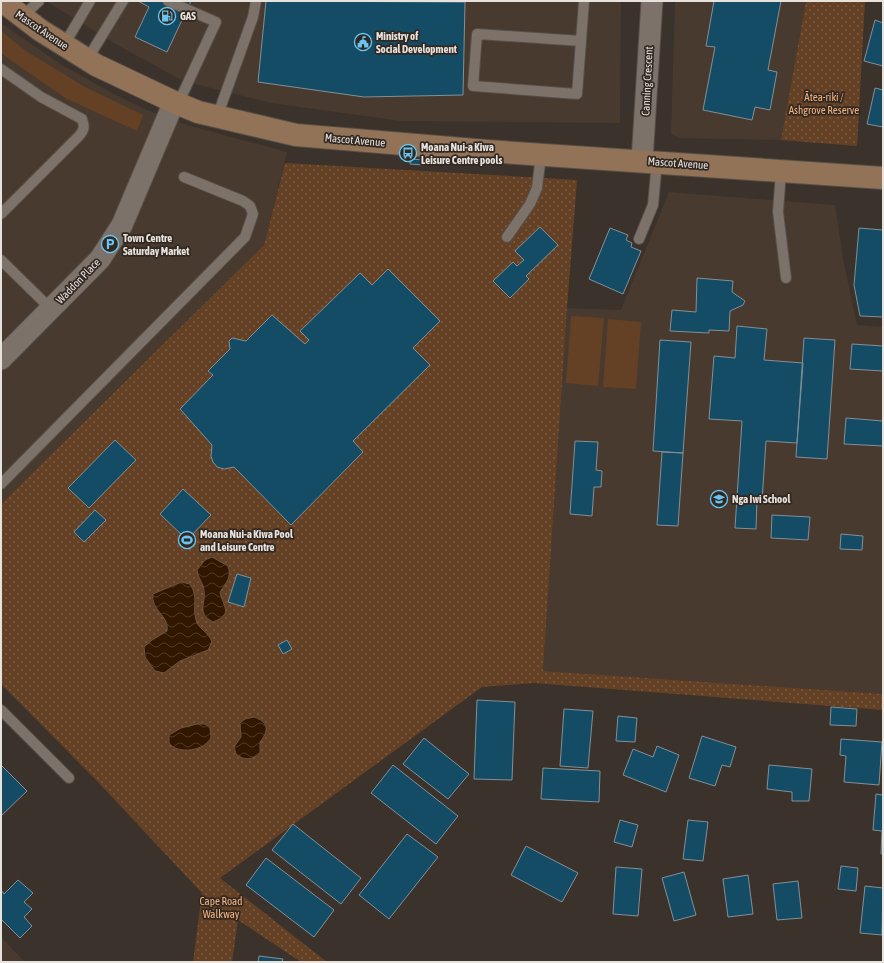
<svg xmlns="http://www.w3.org/2000/svg" width="884" height="963" font-family="'Asap Condensed',sans-serif">
  <style>
    .built { fill: #483a2f }
    .grass { fill: #644125 }
    .park { fill: url(#park-dots) }
    .water { fill: url(#water-waves); stroke: #695442 }
    .building { fill: #154c65; stroke: #838f96 }
    .lines { fill: none; stroke-linecap: round; stroke-linejoin: round }
    .lane-casing { stroke: #554e48; stroke-width: 12 }
    .street-casing { stroke: #554e48; stroke-width: 23 }
    .secondary-casing { stroke: #554e48; stroke-width: 24 }
    .lane { stroke: #7c726a; stroke-width: 10 }
    .street { stroke: #7c726a; stroke-width: 21 }
    .secondary { stroke: #927357; stroke-width: 22 }
    .labels { text-anchor: middle; stroke-width: 3.5; stroke-linejoin: round; paint-order: stroke }
    .poi-label { font-size: 11px; font-weight: bold; fill: #e8e2dd; stroke: #312821; text-anchor: start }
    .street-label { font-size: 11px; fill: #e8e2dd; stroke: #312821 }
    .park-label { font-size: 11px; fill: #f5b582; stroke: #312821 }
  </style>
  <defs>
    <pattern id="park-dots" width="8" height="8" patternUnits="userSpaceOnUse"><rect width="8" height="8" fill="#644125"/><path d="M2 2h.1M6 6h.1" fill="none" stroke="#7a5c44" stroke-width="1.8" stroke-linecap="round"/></pattern>
    <pattern id="water-waves" width="16" height="10" patternUnits="userSpaceOnUse"><rect width="16" height="10" fill="#321700"/><path d="M0 5q4-4 8 0t8 0" fill="none" stroke="#503825"/></pattern>
  </defs>
  <rect width="100%" height="100%" fill="#3b322b"/>
  <path class="built" d="M46,1H621L620,123L401,121L271,103L183,81L112,42Z
    M675,1H806L781,140L679,138L671,134Z
    M1,23L62,65L114,94L147,110L187,125L287,152L264,245L1,504Z
    M669,192L835,205L844,264L857,325L883,327V694L543,671L567,308L621,310Z
    M1,937L25,962H1Z"/>
  <path class="grass" d="M1,31L26,51L85,87L143,115L137,131L67,99L9,59L1,53Z
    M571,316L604,318L598,386L566,383Z
    M608,319L641,322L636,389L603,387Z"/>
  <path class="park" d="M806,1H865L857,146L781,140Z
    M285,163L577,180L567,308L543,671L883,694V710L534,683L482,687L220,878L327,962H301L238,920L232,962H193L202,893L97,781L1,684V504L264,245Z"/>
  <path class="water" d="M212,557L228,566C232,577 226,583 220,592C223,607 234,614 213,622C196,613 206,604 204,591C204,584 198,578 197,570L205,560Z
    M181,582L190,584C199,597 192,606 196,620C198,629 208,631 212,642L208,650L180,661L164,673L155,671L145,657L144,647L152,640L167,631C170,616 150,610 153,594Z
    M254,717C269,722 269,731 260,742V753C253,760 244,761 236,754L234,747L241,737L240,723L245,719Z
    M197,724H205L210,728L211,737C206,751 177,755 169,743V735L181,728Z"/>
  <path class="building" d="M191,1L167,52L135,37L149,7L138,1Z
    M266,1L465,2L463,95L364,97L258,82Z
    M714,1H781L768,70L777,72L770,110L755,107L752,120L703,110L715,47L706,46Z
    M875,20L883,23V66L864,61Z
    M875,88L883,90V127L867,124Z
    M410,159L424,160V165L410,164Z
    M540,227L558,245L526,276L529,279L510,298L493,281L513,262L517,266L524,260L515,251Z
    M610,228L628,235L626,240L632,243L631,247L641,251L623,294L589,279Z
    M859,228L883,230V317L860,316L854,285Z
    M388,269L440,321L413,348L430,365L353,441L363,452L291,525L234,467L224,469L217,467L213,462L211,456L212,445L180,409L213,375L208,371L230,349L229,341L232,338L246,341L272,315L305,344L309,340L300,331L360,273L372,285Z
    M697,278L733,281L732,292L745,301L743,305L730,311L729,331L709,330V333L670,331L672,310L696,312Z
    M737,326L767,329L764,360L803,363L797,443L766,441L762,501H757L756,529L735,528L742,421L709,419L714,356L735,358Z
    M804,338L835,340L827,459L796,457Z
    M660,340L691,342L683,453L653,451Z
    M852,344L883,346V371L850,369Z
    M846,418L883,421V446L844,444Z
    M115,440L136,460L89,508L68,488Z
    M575,441L598,442L596,470L602,471L601,487H594L592,516L570,514Z
    M662,452L683,453L678,526L657,525Z
    M183,489L211,515L187,540L160,514Z
    M95,510L106,520L84,542L74,532Z
    M772,515L810,517L808,540L771,538Z
    M841,534L863,536L862,550L840,549Z
    M237,574L251,578L244,607L228,602Z
    M287,640L292,649L283,654L278,645Z
    M477,700L515,702L512,780L474,779Z
    M831,707L857,709L856,726L830,725Z
    M564,709L593,711L588,768L560,766Z
    M618,716L637,718L635,742L616,741Z
    M702,736L736,747L730,767L722,765L715,786L689,778Z
    M424,738L469,774L448,799L403,764Z
    M841,739L882,742L879,785L844,782L846,756L840,755Z
    M657,746L679,755L666,792L623,775L633,749L653,757Z
    M1,765L27,791L1,816Z
    M393,765L458,816L436,844L371,793Z
    M769,765L812,769L809,801H792V792L767,789Z
    M543,768L600,771L599,802L541,799Z
    M876,794L883,795V854H881L882,831L873,830Z
    M620,820L638,825L632,847L614,842Z
    M688,820L708,822L703,861L683,859Z
    M293,824L361,878L341,904L272,850Z
    M407,834L438,857L389,919L359,895Z
    M526,846L578,873L562,902L511,875Z
    M266,858L334,910L314,937L246,885Z
    M841,866L858,868L856,891L838,889Z
    M616,867L642,869L638,916L613,914Z
    M684,872L696,915L674,921L662,878Z
    M748,875L753,914L728,917L723,879Z
    M18,880L33,893L24,902L32,909L24,917L32,926L20,938L1,919V890L4,894Z
    M798,881L802,918L777,920L773,884Z
    M865,886L883,888L882,935L860,933Z
    M259,956L283,959L282,962H258Z"/>
  <g class="lines">
    <g class="lane-casing">
      <path id="lane" d="M168,1L216,22L178,104
        M22,17L39,1
        M581,41L477,34L473,86L577,94L584,1
        M64,45L90,1
        M87,60L123,1
        M1,69L41,97L82,119C85,127 84,130 79,136L1,214
        M217,117L253,17L256,1
        M781,171L778,212L786,278
        M507,237L530,204L537,188L541,155
        M639,239L653,205L657,162
        M1,260L51,309
        M1,484L245,237L253,214L250,206L243,201L184,177
        M1,710L69,778"/>
    </g>
    <g class="street-casing">
      <path id="street" d="M642,161L652,1
        M1,359L100,259L122,225L174,102"/>
    </g>
    <g class="secondary-casing">
      <path id="secondary" d="M2,1L40,30L96,65L174,102L198,112L296,135L487,151L883,178"/>
    </g>
    <use href="#lane" class="lane"/>
    <use href="#street" class="street"/>
    <use href="#secondary" class="secondary"/>
  </g>
  <defs>
    <g id="fuel-ring" transform="scale(0.9)"><circle r="9.5" fill="#312821" stroke="#69c4f1" stroke-width="1.5"/><path d="M-5.5-6h7V0h2V4h1.3V-2.5L3-4.5l.8-.8L6-3V5H2.5V1h-1V6h-7ZM-4.2-4.7v3.2H.2V-4.7Z" fill="#69c4f1"/></g>
    <g id="civic-ring" transform="scale(0.9)"><circle r="9.5" fill="#312821" stroke="#69c4f1" stroke-width="1.5"/><path d="M-.6-6.5H3V-4.5H.6V-3L4-1V1h2V6H-6V1h2V-1L-.6-3ZM-1.2 2.5V6h2.4V2.5Z" fill="#69c4f1"/></g>
    <g id="bus-ring" transform="scale(0.9)"><circle r="9.5" fill="#312821" stroke="#69c4f1" stroke-width="1.5"/><path d="M-5-6H5V4H4V6H2V4H-2V6H-4V4H-5ZM-3.5-4V0h7V-4ZM-3.5 1.2v1.5H-2V1.2ZM2 1.2v1.5H3.5V1.2Z" fill="#69c4f1"/></g>
    <g id="parking-ring" transform="scale(0.9)"><circle r="9.5" fill="#312821" stroke="#69c4f1" stroke-width="1.5"/><path d="M-3.5-5.5H1a3.5 3.5 0 0 1 0 7H-1V5.5H-3.5ZM-1-3.4V-.6H.8a1.4 1.4 0 0 0 0-2.8Z" fill="#69c4f1"/></g>
    <g id="school-ring" transform="scale(0.9)"><circle r="9.5" fill="#312821" stroke="#69c4f1" stroke-width="1.5"/><path d="M0-5L7-2L0 1L-7-2ZM-4 1L0 2.5L4 1V4Q0 6-4 4Z" fill="#69c4f1"/></g>
    <g id="stadium-ring" transform="scale(0.9)"><circle r="9.5" fill="#312821" stroke="#69c4f1" stroke-width="1.5"/><path d="M0-5a6.5 5 0 1 0 0 10a6.5 5 0 1 0 0-10ZM-3.5-1.8h7v3.6h-7Z" fill="#69c4f1"/></g>
  </defs>
  <g fill-rule="evenodd">
    <use href="#fuel-ring" x="167" y="16"/>
    <use href="#civic-ring" x="363" y="42"/>
    <use href="#bus-ring" x="408" y="153"/>
    <use href="#parking-ring" x="110" y="244"/>
    <use href="#school-ring" x="719" y="499"/>
    <use href="#stadium-ring" x="187" y="540"/>
  </g>
  <g class="labels">
    <g class="poi-label">
      <text x="180" y="20">GAS</text>
      <text x="376" y="40">Ministry of<tspan x="376" dy="13">Social Development</tspan></text>
      <text x="421" y="151">Moana Nui-a Kiwa<tspan x="421" dy="13">Leisure Centre pools</tspan></text>
      <text x="123" y="242">Town Centre<tspan x="123" dy="13">Saturday Market</tspan></text>
      <text x="732" y="503">Nga Iwi School</text>
      <text x="200" y="538">Moana Nui-a Kiwa Pool<tspan x="200" dy="13">and Leisure Centre</tspan></text>
    </g>
    <g class="street-label">
      <text transform="translate(42 30) rotate(34)" y="4">Mascot Avenue</text>
      <text transform="translate(647 81) rotate(-87)" y="4">Canning Crescent</text>
      <text transform="translate(355 140) rotate(5)" y="4">Mascot Avenue</text>
      <text transform="translate(678 163) rotate(4)" y="4">Mascot Avenue</text>
      <text transform="translate(78 281) rotate(-46)" y="4">Waddon Place</text>
    </g>
    <g class="park-label">
      <text x="824" y="101">Ātea-riki /<tspan x="824" dy="13">Ashgrove Reserve</tspan></text>
      <text x="221" y="905">Cape Road<tspan x="221" dy="13">Walkway</tspan></text>
    </g>
  </g>
  <rect width="884" height="963" fill="none" stroke="#e8e2dd" stroke-width="4"/>
</svg>
